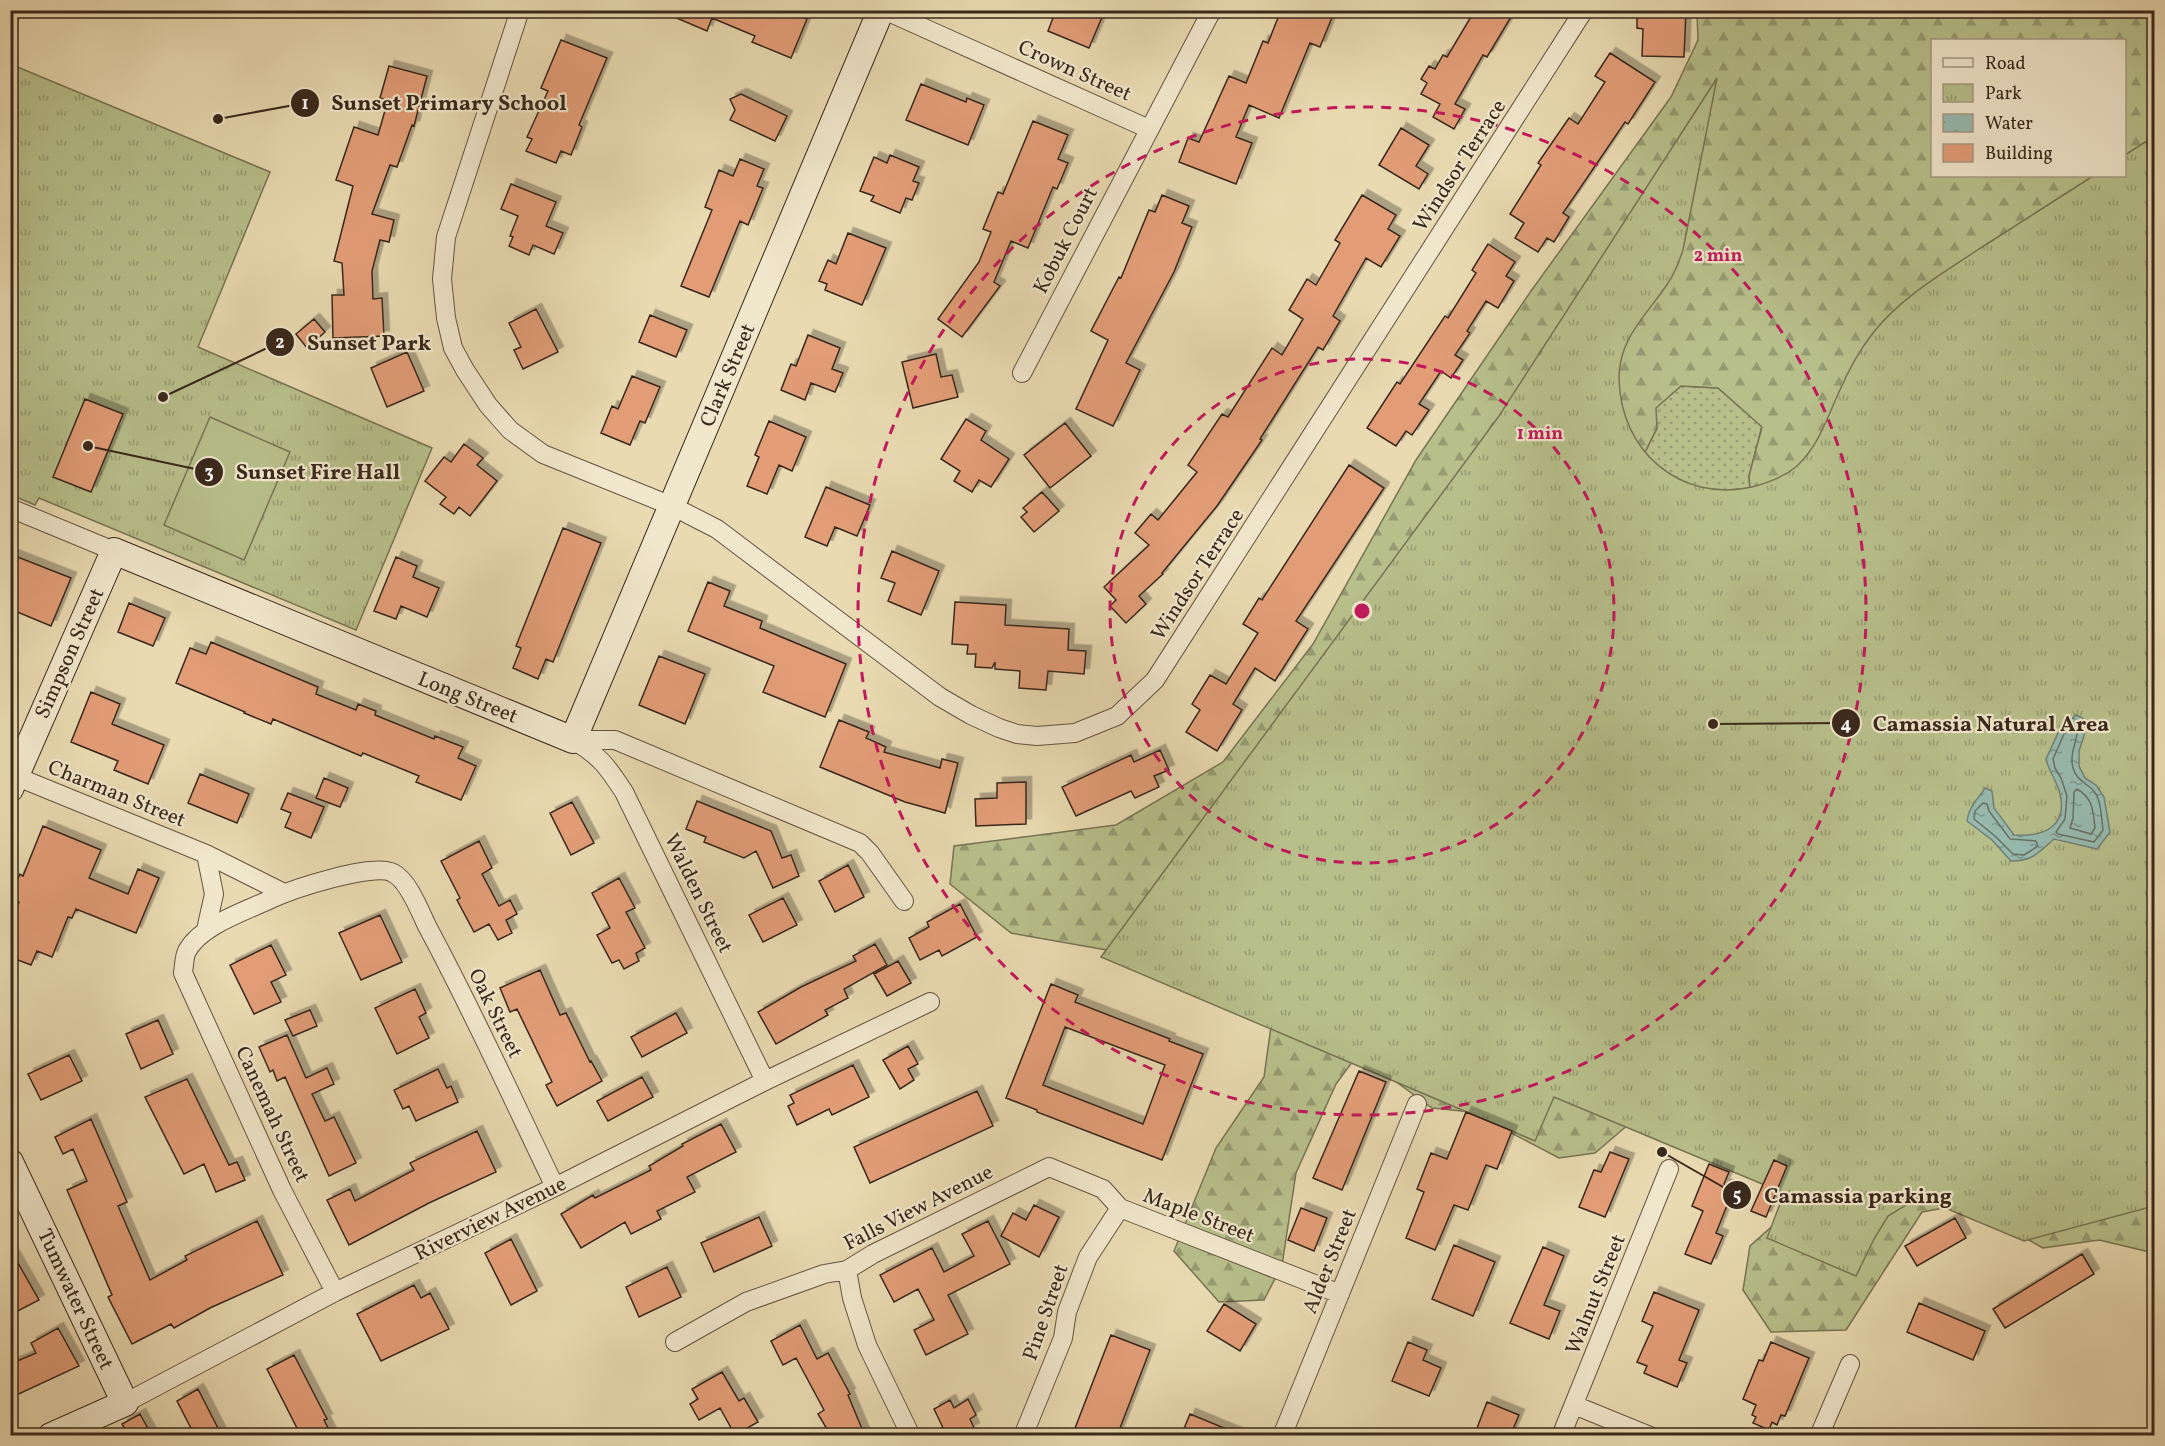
<svg xmlns="http://www.w3.org/2000/svg" width="2165" height="1446" font-family="Vollkorn,serif">
  <style>
    .grass { fill: url(#grass-dots); stroke: #787453; stroke-width: 1.5 }
    .forest { fill: url(#forest-firs); stroke: #787453; stroke-width: 1.5; fill-rule: evenodd }
    .park { fill: url(#park-tufts); stroke: #787453; stroke-width: 1.5 }
    .garden { fill: #b7bf8b; stroke: #787453; stroke-width: 1.5 }
    .water { fill: url(#water-ripples); stroke: #718074; stroke-width: 1.5 }
    .lines { fill: none; stroke-linecap: round; stroke-linejoin: round }
    .shore { stroke: #687165; stroke-width: 1.5 }
    .building { fill: #e29d77; stroke: #39281b; stroke-width: 1.5; fill-rule: evenodd; filter: url(#shadow) }
    .street-casing { stroke: #655440; stroke-width: 20 }
    .secondary-casing { stroke: #39281b; stroke-width: 28 }
    .street { stroke: #f1e7cc; stroke-width: 18 }
    .secondary { stroke: #f1e7cc; stroke-width: 26 }
    .ring { fill: none; stroke: #c2185b; stroke-width: 3; stroke-dasharray: 10 8 }
    .labels { text-anchor: middle; stroke-width: 4.5; stroke-linejoin: round; paint-order: stroke }
    .street-label { font-size: 21px; fill: #39281b; stroke: #f1e7cc }
    .centre { fill: #c2185b; stroke: #f1e7cc; stroke-width: 3 }
    .ring-label { font-size: 18px; text-anchor: middle; font-weight: bold; fill: #c2185b; stroke: #f1e7cc; stroke-width: 4.5; stroke-linejoin: round; paint-order: stroke }
    .leader { fill: none; stroke: #39281b; stroke-width: 2 }
    .callout-dot { fill: #39281b; stroke: #f1e7cc; stroke-width: 2 }
    .mark-label { font-size: 18px; text-anchor: middle; font-weight: bold; fill: #fff }
    .callout-label { font-size: 22px; text-anchor: middle; font-weight: bold; fill: #39281b; stroke: #f1e7cc; stroke-width: 4.5; stroke-linejoin: round; paint-order: stroke }
  </style>
  <defs>
    <pattern id="grass-dots" width="8" height="8" patternUnits="userSpaceOnUse" patternTransform="scale(1.5)"><rect width="8" height="8" fill="#b7bf8b"/><path d="M2 2h.1M6 6h.1" fill="none" stroke="#969b71" stroke-width="1.8" stroke-linecap="round"/></pattern>
    <pattern id="forest-firs" width="22" height="20" patternUnits="userSpaceOnUse" patternTransform="scale(1.5)"><rect width="22" height="20" fill="#b7bf8b"/><path d="M5 1l3.5 6h-7zM16 11l3.5 6h-7z" fill="#969b71"/></pattern>
    <pattern id="park-tufts" width="24" height="20" patternUnits="userSpaceOnUse" patternTransform="scale(1.5)"><rect width="24" height="20" fill="#b7bf8b"/><path d="M3 7l-1-3M5 7V3M7 7l1-3M15 17l-1-3M17 17v-4M19 17l1-3" fill="none" stroke="#969b71"/></pattern>
    <pattern id="water-ripples" width="26" height="14" patternUnits="userSpaceOnUse" patternTransform="scale(1.5)"><rect width="26" height="14" fill="#97baaf"/><path d="M2 4q2-2 4 0t4 0M15 11q2-2 4 0t4 0" fill="none" stroke="#7c978e"/></pattern>
    <filter id="shadow"><feDropShadow dx="5.5" dy="-5.5" stdDeviation="0" flood-color="#0004"/></filter>
  </defs>
  <rect width="100%" height="100%" fill="#e9dab1"/>
  <filter id="stains"><feTurbulence type="fractalNoise" baseFrequency=".00333" numOctaves="4"/><feColorMatrix values="0 0 0 0 .2 0 0 0 0 .09 0 0 0 0 .02 0 0 0 .5 -.17"/></filter>
  <radialGradient id="worn" r=".72"><stop offset=".6" stop-color="#630" stop-opacity="0"/><stop offset="1" stop-color="#630" stop-opacity=".3"/></radialGradient>
  <path class="grass" d="M1681,386L1718,388L1762,426L1749,476L1751,502L1633,476L1657,428L1655,408Z"/>
  <path class="forest" d="M1697,11H2154V1253L2099,1240L2043,1248L1965,1204L1922,1212L1846,1330L1771,1332L1743,1290L1750,1246L1788,1212L1773,1175L1636,1118L1595,1153L1559,1158L1471,1112L1432,1108L1358,1054L1336,1084L1296,1173L1282,1265L1264,1300L1219,1302L1174,1251L1216,1148L1264,1077L1272,1019L1135,955L1011,933L950,884L954,846L1116,825L1223,762L1313,644L1416,460L1531,291L1671,97L1698,40ZM1932,40H2124V176H1932ZM1681,386L1718,388L1762,427L1749,476L1751,502L1633,476L1657,428L1656,408Z"/>
  <path class="park" d="M15,66L270,172L198,347L432,448L356,630L39,498L35,505L11,495L10,77Z
    M1717,78L1683,250C1679,262 1675,273 1668,283C1648,314 1619,337 1619,378C1620,451 1680,503 1752,487C1766,484 1785,476 1797,466C1819,445 1827,418 1839,392C1848,371 1859,351 1873,333C1901,297 1942,274 1979,249C2017,225 2055,200 2093,176H2124L2125,155L2145,142L2154,140V1206L2024,1241L1919,1197L1888,1216L1874,1239L1856,1276L1767,1238L1784,1193L1554,1097L1535,1141L1101,957L1499,416Z"/>
  <path class="garden" d="M210,417L290,452L244,560L164,525Z"/>
  <path class="water" d="M2076,715L2084,719V736L2079,751V766L2085,778L2096,785L2104,797L2110,832L2097,849L2054,839C2038,853 2033,861 2011,861L1992,840L1967,821C1969,806 1977,801 1985,788L1992,791L1994,808L2014,835C2042,837 2068,828 2060,794C2057,781 2049,772 2046,759L2059,731Z"/>
  <g class="lines">
    <path class="shore" d="M2075,723L2078,726C2078,740 2069,753 2073,768C2076,779 2084,782 2092,789C2102,799 2101,817 2103,830L2094,842L2058,834L2056,832L2065,819L2067,796L2061,778L2055,768L2053,759L2064,734Z
      M2077,789C2093,798 2093,811 2095,828L2091,834L2070,828L2073,818L2074,792Z
      M1983,803L1987,804L1989,811L2010,839L2036,841L2038,846L2024,855L2013,854L1995,836L1974,819L1975,811Z"/>
  </g>
  <path class="building" d="M658,10H786L807,19L791,58L752,42L755,36L712,18L707,31Z
    M1056,10H1105L1089,48L1048,31Z
    M1281,10H1335L1320,47L1310,43L1279,118L1249,105L1236,137L1252,143L1236,184L1179,162L1188,138L1199,142L1229,76L1246,83L1263,41L1268,43Z
    M1475,10H1501L1511,17L1487,57L1483,55L1455,104L1465,109L1454,129L1433,117L1440,104L1421,94L1427,83L1421,79L1429,66L1435,69L1443,55L1447,57Z
    M1637,10H1686L1684,57L1642,56L1643,29L1637,28Z
    M561,40L607,58L579,125L582,127L571,155L561,151L556,163L526,151L532,139L527,137L548,91L541,88Z
    M1610,53L1655,82L1628,124L1625,122L1563,213L1569,217L1554,242L1547,238L1538,252L1515,238L1524,223L1510,214L1541,165L1538,163L1569,118L1578,124L1605,82L1595,76Z
    M389,66L427,76L414,126L412,125L397,167L390,165L372,214L394,220L389,242L380,240L372,271L373,299L382,298L384,336L333,338L332,295H344L342,263L334,261L353,186L336,180L354,127L378,135L388,100L380,98Z
    M921,84L966,102L967,98L984,105L968,145L906,120Z
    M741,94L787,116L775,141L730,120L735,110L730,99Z
    M1033,121L1068,135L1058,159L1068,163L1057,189L1053,187L1028,248L1011,241L994,282L1000,286L962,337L938,319L979,262L991,232L983,229L998,192L1003,194Z
    M1401,128L1429,145L1416,166L1428,174L1419,189L1379,165Z
    M890,155L919,167L913,181L919,183L912,200L906,198L900,213L871,201L874,196L860,191L874,157L887,163Z
    M740,159L764,169L757,186L763,188L748,225L740,221L709,297L681,286L712,210L705,207L719,170L733,176Z
    M511,184L556,202L546,226L563,233L554,254L533,245L529,255L509,246L513,237L510,236L518,216L501,209Z
    M1162,195L1189,206L1182,223L1192,227L1174,272L1126,363L1140,370L1113,426L1076,409L1108,340L1091,331L1119,277L1121,278L1149,210L1155,212Z
    M1362,195L1396,215L1388,229L1400,236L1381,267L1366,258L1333,316L1340,321L1323,350L1318,347L1260,439L1262,440L1217,506L1162,573L1163,574L1139,596L1146,604L1126,623L1110,606L1116,600L1104,587L1149,545L1135,533L1151,514L1158,520L1197,472L1188,465L1222,414L1228,417L1272,348L1282,355L1303,319L1289,310L1307,279L1316,285L1340,243L1335,240Z
    M848,233L886,248L862,305L825,290L827,284L819,281L828,260L836,264Z
    M1488,244L1515,262L1506,276L1514,281L1498,308L1486,301L1467,331L1470,333L1455,355L1463,360L1451,378L1441,371L1419,404L1429,410L1412,435L1406,431L1396,446L1367,428L1397,382L1400,384L1445,316L1448,318L1476,273L1472,270Z
    M536,309L558,352L523,369L514,350L521,347L509,323Z
    M650,315L687,330L676,357L639,342Z
    M314,319L325,332L307,348L296,334Z
    M808,335L840,348L832,369L843,373L835,392L811,383L805,400L781,390L791,364L796,366Z
    M407,352L424,391L387,407L371,368Z
    M936,354L941,377L952,375L958,397L913,408L902,362Z
    M632,376L660,387L645,423L640,421L630,445L601,433L612,406L618,409Z
    M85,399L123,414L91,492L53,477Z
    M966,419L986,431L981,440L1009,459L991,487L979,480L972,492L954,481L960,471L941,459Z
    M769,421L806,437L792,471L779,465L767,494L747,486L759,457L755,455Z
    M1065,423L1091,456L1050,488L1024,455Z
    M464,444L483,458L477,465L497,481L470,516L459,507L454,514L440,504L446,497L425,481L444,457L451,462Z
    M1349,465L1384,488L1296,621L1308,629L1275,681L1255,668L1233,704L1242,710L1217,751L1186,732L1200,710L1192,704L1210,675L1226,684L1258,633L1243,624L1259,598L1262,600Z
    M826,487L870,505L857,536L835,527L827,546L805,537Z
    M1042,492L1059,511L1034,532L1021,517L1027,512L1023,508Z
    M563,528L601,543L553,662L546,659L538,679L513,668L521,648L516,646Z
    M892,551L939,571L921,615L888,601L895,583L881,578Z
    M10,554L71,578L51,626L10,609Z
    M396,557L417,566L413,577L439,588L427,617L401,606L396,619L374,611Z
    M708,582L730,591L724,606L762,621L760,628L846,664L825,717L763,692L774,666L688,631Z
    M955,602L1006,605L1005,625L1069,629L1068,650L1086,651L1084,674L1048,671L1046,690L1019,688L1020,671L995,669V662L992,668L975,667L976,654H967L968,645L952,644Z
    M129,603L165,618L153,646L118,632Z
    M211,642L318,687L316,694L356,710L358,704L376,711L375,715L434,739L435,736L463,747L458,758L476,766L461,800L416,782L419,776L363,753L361,756L273,719L271,724L244,713L245,712L176,683L190,648L206,654Z
    M659,656L705,674L685,724L639,705Z
    M91,692L120,704L112,724L164,745L148,784L114,770L118,761L71,742Z
    M839,720L869,732L866,738L886,747L884,752L940,768L942,759L958,763L945,813L905,802L820,767Z
    M1160,750L1169,770L1154,776L1159,787L1135,798L1131,791L1076,816L1062,787L1131,755L1134,762Z
    M200,774L249,794L237,823L188,803Z
    M324,778L348,788L340,807L316,798Z
    M1026,782V824L976,826L975,799L997,798V783Z
    M288,793L324,807L311,838L285,827L291,813L281,809Z
    M697,801L771,831L782,858L791,855L799,876L773,888L756,851L744,858L704,842L706,837L686,829Z
    M572,802L594,843L571,855L550,813Z
    M43,826L101,850L89,878L128,894L138,869L159,878L136,933L76,909L72,918L68,917L52,957L37,951L31,965L10,957V922L19,902L10,897L20,874L23,876Z
    M479,841L492,868L482,874L499,906L510,900L517,914L506,920L512,933L498,940L489,924L474,932L457,900L460,898L441,861Z
    M848,865L864,897L835,912L819,881Z
    M619,878L635,908L626,912L645,948L636,953L639,961L624,969L619,960L612,963L597,935L610,928L592,893Z
    M783,898L797,925L763,942L749,915Z
    M960,904L977,937L942,956L939,950L920,960L909,938L929,927L927,922Z
    M380,915L402,962L361,980L339,933Z
    M875,944L887,965L844,989L848,998L825,1010L828,1015L776,1044L758,1012L801,987L856,961L853,956Z
    M271,945L286,975L271,982L281,1002L254,1014L230,965Z
    M898,961L911,983L887,996L874,974Z
    M540,970L560,1015L566,1013L590,1062L591,1061L602,1081L557,1106L546,1085L552,1082L517,1009L510,1012L500,988Z
    M1051,984L1078,995L1075,1002L1170,1039L1169,1041L1203,1054L1162,1160L1037,1112V1110L1006,1098ZM1065,1027L1165,1065L1143,1124L1043,1085Z
    M415,989L426,1013L419,1017L429,1038L397,1054L375,1008Z
    M310,1010L317,1026L293,1036L285,1020Z
    M676,1013L687,1033L642,1057L631,1037Z
    M158,1020L173,1054L141,1069L126,1034Z
    M287,1035L306,1078L327,1068L334,1084L312,1094L325,1121L334,1117L356,1163L329,1176L285,1077L277,1081L273,1070L270,1072L259,1047Z
    M908,1046L918,1064L908,1069L914,1080L900,1089L883,1060Z
    M69,1055L82,1081L41,1100L28,1074Z
    M853,1065L869,1097L832,1115L829,1109L797,1125L788,1106L794,1103L790,1095Z
    M438,1069L447,1088L451,1086L458,1102L416,1121L409,1106L403,1109L394,1090Z
    M1359,1071L1386,1082L1342,1190L1313,1178Z
    M642,1077L653,1097L608,1121L597,1101Z
    M187,1079L229,1165L237,1162L245,1180L216,1192L204,1164L184,1174L145,1097Z
    M977,1091L993,1126L870,1183L854,1147Z
    M1466,1112L1512,1131L1497,1169L1486,1165L1468,1210L1454,1205L1435,1250L1406,1238L1424,1192L1417,1189L1431,1153L1447,1159Z
    M91,1119L127,1202L118,1206L150,1280L187,1260L185,1256L257,1221L283,1275L210,1308L174,1328L171,1324L132,1344L108,1297L112,1295L67,1190L87,1181L73,1149L63,1154L55,1137Z
    M721,1124L736,1152L687,1177L695,1192L657,1211L661,1219L631,1234L625,1222L581,1248L561,1214L593,1195L595,1198L651,1170L649,1166L683,1146L682,1144Z
    M477,1131L496,1172L429,1203L349,1245L327,1200L350,1189L355,1201L414,1170L410,1163Z
    M1610,1152L1629,1159L1605,1217L1579,1207L1594,1170L1601,1172Z
    M1774,1160L1787,1166L1766,1217L1751,1211Z
    M1709,1164L1729,1172L1724,1184L1734,1188L1716,1233L1723,1236L1711,1264L1685,1254L1703,1211L1692,1206Z
    M1034,1205L1059,1217L1039,1257L1001,1236L1013,1213L1026,1220Z
    M1301,1208L1327,1218L1314,1251L1288,1240Z
    M759,1217L772,1246L714,1272L701,1243Z
    M1955,1218L1966,1238L1917,1266L1905,1246Z
    M988,1221L1010,1264L948,1295L968,1334L926,1355L914,1330L934,1320L918,1289L894,1302L880,1275L932,1248L944,1272L974,1256L962,1234Z
    M511,1239L537,1291L511,1305L485,1253Z
    M1454,1245L1495,1262L1473,1316L1432,1299Z
    M1543,1247L1564,1256L1544,1305L1560,1311L1549,1339L1510,1323Z
    M10,1249L39,1300L10,1315Z
    M2082,1254L2094,1274L2005,1328L1993,1309Z
    M667,1267L681,1297L639,1317L626,1287Z
    M414,1285L421,1298L430,1293L449,1329L381,1361L357,1314Z
    M1654,1292L1699,1310L1679,1360L1687,1363L1677,1387L1644,1373L1647,1366L1637,1362L1653,1326L1642,1321Z
    M1919,1303L1985,1331L1973,1360L1907,1332Z
    M1224,1304L1256,1324L1240,1351L1207,1331Z
    M800,1325L817,1359L828,1353L850,1394L848,1395L865,1436H831L818,1414L824,1410L796,1358L783,1365L771,1341Z
    M58,1328L79,1366L10,1398V1364L36,1353L31,1343Z
    M1111,1335L1150,1350L1117,1436H1072Z
    M1408,1342L1427,1350L1423,1360L1441,1368L1429,1396L1392,1381Z
    M1771,1342L1809,1358L1785,1416L1781,1415L1777,1425L1772,1422L1769,1430L1753,1423L1756,1417L1752,1415L1756,1405L1743,1399L1759,1360L1763,1361Z
    M294,1355L327,1419L324,1420L332,1436H301L267,1369Z
    M722,1372L739,1401L744,1398L758,1422L735,1435L720,1408L699,1420L690,1404L698,1399L692,1389Z
    M198,1389L222,1436H195L177,1401Z
    M968,1399L976,1415L970,1419L974,1428L961,1436H947L934,1409L950,1400L954,1408Z
    M1487,1402L1519,1415L1510,1436H1474Z
    M140,1414L152,1436H129L122,1424Z
    M1190,1414L1241,1435V1436H1181Z"/>
  <g class="lines">
    <g class="street-casing">
      <path id="street" d="M520,10L446,237L442,279L446,318L453,348L465,370L488,405L510,430L543,454L672,506L717,529L940,697L971,715L999,728L1017,734L1037,736L1075,733L1117,716L1155,680L1584,10
        M884,10L1149,129
        M10,15L13,10
        M1022,373L1212,10
        M10,508L114,551
        M573,740C600,756 607,766 624,792L765,1081
        M575,740H615L860,843L870,853L904,901
        M10,774L206,854L284,893
        M206,854L214,894L206,930
        M847,1270L852,1298L867,1345L911,1436
        M335,1292L282,1190L183,973C184,967 184,957 187,951C201,925 246,911 271,899C293,889 374,862 393,873C408,880 420,911 427,926C473,1011 513,1100 555,1187
        M675,1342L746,1302L824,1274L847,1270L873,1254L1049,1167L1103,1189L1120,1208L1340,1294
        M125,1403L335,1292L555,1187L765,1081L930,1002
        M1574,1405L1650,1436
        M1023,1436L1063,1338L1067,1312L1088,1257L1120,1208
        M1282,1436L1417,1104
        M1561,1436L1669,1169
        M1819,1436L1850,1364"/>
    </g>
    <g class="secondary-casing">
      <path id="secondary" d="M10,789L114,551L573,740L881,10
        M10,1162L125,1403L51,1436"/>
    </g>
    <use href="#street" class="street"/>
    <use href="#secondary" class="secondary"/>
  </g>
  <g class="ring">
    <circle cx="1362" cy="611" r="252"/>
    <circle cx="1362" cy="611" r="504"/>
  </g>
  <g class="labels">
    <g class="street-label">
      <text transform="translate(1075 70) rotate(24)" y="7">Crown Street</text>
      <text transform="translate(1459 165) rotate(-57)" y="7">Windsor Terrace</text>
      <text transform="translate(1065 240) rotate(-63)" y="7">Kobuk Court</text>
      <text transform="translate(727 375) rotate(-67)" y="7">Clark Street</text>
      <text transform="translate(1197 574) rotate(-57)" y="7">Windsor Terrace</text>
      <text transform="translate(69 653) rotate(-66)" y="7">Simpson Street</text>
      <text transform="translate(468 697) rotate(22)" y="7">Long Street</text>
      <text transform="translate(117 793) rotate(22)" y="7">Charman Street</text>
      <text transform="translate(699 893) rotate(64)" y="7">Walden Street</text>
      <text transform="translate(496 1013) rotate(64)" y="7">Oak Street</text>
      <text transform="translate(273 1114) rotate(65)" y="7">Canemah Street</text>
      <text transform="translate(918 1207) rotate(-27)" y="7">Falls View Avenue</text>
      <text transform="translate(1199 1215) rotate(21)" y="7">Maple Street</text>
      <text transform="translate(490 1218) rotate(-26)" y="7">Riverview Avenue</text>
      <text transform="translate(1329 1261) rotate(-68)" y="7">Alder Street</text>
      <text transform="translate(1595 1294) rotate(-68)" y="7">Walnut Street</text>
      <text transform="translate(76 1299) rotate(65)" y="7">Tumwater Street</text>
      <text transform="translate(1045 1312) rotate(-71)" y="7">Pine Street</text>
    </g>
  </g>
  <circle cx="1362" cy="611" r="9" class="centre"/>
  <g class="ring-label">
    <text x="1718" y="261">2 min</text>
    <text x="1540" y="439">1 min</text>
  </g>
  <path class="leader" d="M218 119L305 103M163 397L280 342M88 446L209 472M1713 724L1846 723M1662 1152L1737 1195"/>
  <g class="callout-dot">
    <circle cx="218" cy="119" r="6"/>
    <circle cx="163" cy="397" r="6"/>
    <circle cx="88" cy="446" r="6"/>
    <circle cx="1713" cy="724" r="6"/>
    <circle cx="1662" cy="1152" r="6"/>
    <circle cx="305" cy="103" r="15"/>
    <circle cx="280" cy="342" r="15"/>
    <circle cx="209" cy="472" r="15"/>
    <circle cx="1846" cy="723" r="15"/>
    <circle cx="1737" cy="1195" r="15"/>
  </g>
  <g class="mark-label">
    <text x="305" y="109">1</text>
    <text x="280" y="348">2</text>
    <text x="209" y="478">3</text>
    <text x="1846" y="730">4</text>
    <text x="1737" y="1201">5</text>
  </g>
  <g class="callout-label">
    <text x="449" y="110">Sunset Primary School</text>
    <text x="369" y="350">Sunset Park</text>
    <text x="318" y="479">Sunset Fire Hall</text>
    <text x="1991" y="731">Camassia Natural Area</text>
    <text x="1858" y="1203">Camassia parking</text>
  </g>
  <rect width="2165" height="1446" fill="none" stroke="#e9dab1" stroke-width="36"/>
  <rect x="12" y="12" width="2141" height="1422" fill="none" stroke="#39281b" stroke-width="3"/>
  <rect x="18" y="18" width="2129" height="1410" fill="none" stroke="#39281b" stroke-width="1.5"/>
  <rect x="1931" y="39" width="195" height="138" fill="#f1e7cc" stroke="#a79b85" stroke-width="1.5"/>
  <rect x="1943" y="58" width="30" height="9" fill="#f1e7cc" stroke="#a79b85" stroke-width="1.5"/>
  <text x="1985" y="69" font-size="18" fill="#39281b">Road</text>
  <rect x="1943" y="84" width="30" height="18" fill="url(#park-tufts)" stroke="#a79b85" stroke-width="1.5"/>
  <text x="1985" y="99" font-size="18" fill="#39281b">Park</text>
  <rect x="1943" y="114" width="30" height="18" fill="url(#water-ripples)" stroke="#a79b85" stroke-width="1.5"/>
  <text x="1985" y="129" font-size="18" fill="#39281b">Water</text>
  <rect x="1943" y="144" width="30" height="18" fill="#e29d77" stroke="#a79b85" stroke-width="1.5"/>
  <text x="1985" y="159" font-size="18" fill="#39281b">Building</text>
  <rect width="100%" height="100%" filter="url(#stains)"/>
  <rect width="100%" height="100%" fill="url(#worn)"/>
</svg>
